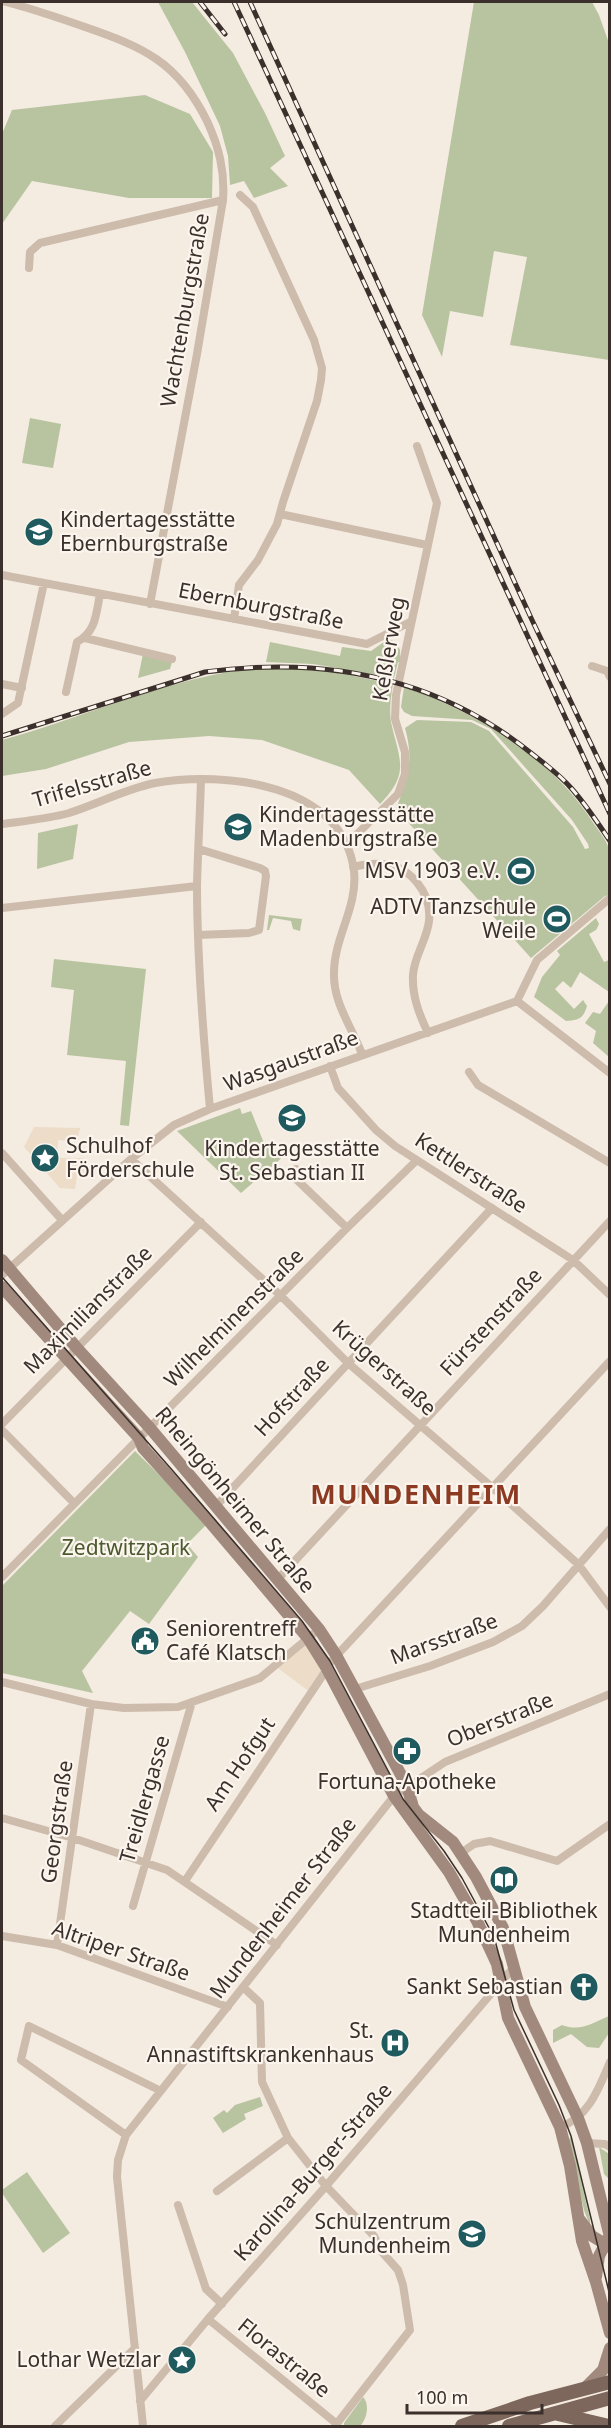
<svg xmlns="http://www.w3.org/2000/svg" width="611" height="2428" font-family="'Noto Sans',sans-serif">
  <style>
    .green { fill: #b8c4a0 }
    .plaza { fill: #ecdcc8 }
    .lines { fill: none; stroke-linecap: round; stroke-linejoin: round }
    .street { stroke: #cdbbac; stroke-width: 8 }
    .secondary { stroke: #a18a7d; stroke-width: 12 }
    .primary { stroke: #7d675c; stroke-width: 14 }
    .tram { stroke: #3b302b; stroke-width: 1.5 }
    .rail-casing { stroke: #3b302b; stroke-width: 5 }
    .rail { stroke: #fbf5ee; stroke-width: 3; stroke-dasharray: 9; stroke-linecap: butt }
    .labels { text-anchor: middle; stroke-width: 4.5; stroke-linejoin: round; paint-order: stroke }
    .street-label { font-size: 21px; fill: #3b302b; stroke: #fbf5ee }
    .poi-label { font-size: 21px; fill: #3b302b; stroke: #fbf5ee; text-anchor: end }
    .park-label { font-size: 21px; fill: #4a5a2e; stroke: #fbf5ee }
    .district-label { font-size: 27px; font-weight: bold; letter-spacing: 1.5px; fill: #8c3b22; stroke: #fbf5ee }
  </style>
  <rect width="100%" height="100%" fill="#f4ebe1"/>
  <path class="green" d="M158,2H192L233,53L265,113L285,156L270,168L288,186L254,198L244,181L230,185L228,156L220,126L185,52Z
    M474,2H592L599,15L610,46L609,360L510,345L527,257L494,251L483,317L450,311L442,357L422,315Z
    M145,95L190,114L213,152L212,198H129L32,181L2,224V134L12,110Z
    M30,418L61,424L53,468L22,463Z
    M388,639L396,642L400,650V662H398L394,678L313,664L266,662L270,642L340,656L342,647L371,651Z
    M143,654L172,662L170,669L138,678Z
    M287,668L329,671L393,684C391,696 389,710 391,722C399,760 411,772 380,804L349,770L262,740L209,736L129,742L46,769L2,776V740C82,718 158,682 241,670C256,668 271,668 287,668Z
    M404,687C476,712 550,756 592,821C598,830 606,839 609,849C611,862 609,881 609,895L605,896L531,958L396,809C408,778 414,760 405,728L417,720L471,722L489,731L573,827L585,849L589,848L588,844L572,820L491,729L472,720L412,716L404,712L401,707Z
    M78,824L73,859L37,869L38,833Z
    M269,915L302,919L300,931L293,929L291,921L273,918L269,930H267Z
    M596,918L599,924L596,930L589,934L604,962L609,960V992L580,972L571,988L563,981L555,989L574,1009L583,1000L587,1006C583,1019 579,1020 566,1021L534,997L542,977L560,955L557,951Z
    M54,959L146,969L129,1126L120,1125L126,1061L67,1055L74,990L51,987Z
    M609,1001V1057L593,1043L596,1031L585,1023L593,1012L600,1014Z
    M240,1108L242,1114L251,1111L264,1143L284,1156L241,1193L177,1131Z
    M135,1451L208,1523L187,1544L198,1557L149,1624L130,1611L82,1671L93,1693L2,1673V1586Z
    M609,2016V2033L599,2048L587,2047L571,2034L553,2043V2030L562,2025C581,2032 592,2023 609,2016Z
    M260,2097L263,2106L244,2114L246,2119L223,2133L213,2118L224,2110L227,2113L235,2105Z
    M571,2137L590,2219V2226L584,2210L568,2141Z
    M599,2147L609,2154V2179L604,2174Z
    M27,2172L70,2233L43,2253L2,2193V2190Z
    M363,2397C370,2404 367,2419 360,2426H344V2423Z"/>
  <path class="plaza" d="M34,1127L80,1128L78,1137L70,1136L69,1141L58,1140L57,1158H83V1166H96L95,1176L77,1175L75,1189L60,1188L24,1147Z
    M308,1638L327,1669L310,1692L275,1666Z"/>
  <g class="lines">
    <path class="street" d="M6,2C33,9 59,18 85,27C143,47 178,62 207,121C219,147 225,171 223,200L197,354L150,604
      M29,268L30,252L40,243L223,200
      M280,514L427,545
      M2,575L367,644L410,622
      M234,619L239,585L258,560L277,524L283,502L317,401L321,380L322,368L314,340L253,207L240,195
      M85,638L172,659
      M592,666L607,671L610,677
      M2,684L22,688
      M66,692L77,642C96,632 96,614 100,594
      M2,714L18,703L44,583
      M201,779C200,814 198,849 197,885C197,959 203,1034 210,1109
      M2,824C24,821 47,819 69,813C98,804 125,789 155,783C224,771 343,783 354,871C358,907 334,937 334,973C333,1003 352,1027 362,1054
      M346,845L398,794L405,774V752L395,719L396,695L437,503L417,446
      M353,867C362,865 372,863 381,864C410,865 432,893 429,921C427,940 414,956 413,975C412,996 419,1014 428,1033
      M2,908L197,886
      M198,935L249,933L259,930L266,876L265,871L260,868L199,849
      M517,1001L537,960L610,898
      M517,1001L610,1073
      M330,1066L338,1088L376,1130L395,1146L573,1260L610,1295
      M469,1072L478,1085L610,1163
      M2,1153L62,1220
      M131,1159L281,1296L348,1363L493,1488L578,1564L610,1607
      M296,1169V1179L347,1228
      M2,1275L131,1159L174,1125L210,1109L517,1001
      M2,1424L201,1222
      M2,1430L74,1503
      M216,1506L492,1208
      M2,1577L347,1228L416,1161
      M277,1580L610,1221
      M326,1667L610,1361
      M2,1682L91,1704L124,1708L178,1707L260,1678L319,1629
      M355,1689L430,1666L493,1642L522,1626L543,1606L610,1529
      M2,1818L73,1838L167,1870L277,1945
      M461,1853L474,1844L490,1841L557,1861L610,1824
      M185,1881L327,1669
      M133,1906L192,1702
      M2,1936L57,1945L228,2007
      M57,1945L91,1704
      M243,1987L260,2003L262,2082L288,2138L326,2186L374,2236L382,2252L398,2270L403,2285L410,2330L335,2426
      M560,2127C589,2117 599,2088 610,2062
      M126,2135L21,2060L29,2026L161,2091
      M587,2143L605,2144L610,2147
      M217,2191L288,2138
      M178,2205L206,2289L222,2304
      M208,2319L337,2424
      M140,2401L208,2319L326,2186L514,1967
      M55,2426L135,2348
      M143,2426L117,2177L118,2160L126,2135L394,1796L445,1762L610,1694"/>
    <path class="secondary" d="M2,1260L76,1347L150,1428L319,1629L336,1655L407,1786L413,1807L419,1815L453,1842L476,1877L503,1928L525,2007L578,2118L587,2143L610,2237
      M2,1287L139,1438L143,1448L209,1521L308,1638L326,1667L394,1796L449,1872L477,1921L497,1964L508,2018L560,2127L570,2166L582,2241L596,2282L610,2333
      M580,2220L592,2236L610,2247
      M596,2277L599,2256L610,2235
      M585,2388L603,2370L610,2348"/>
    <path class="primary" d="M558,2414L609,2426
      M462,2426L530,2403L610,2382
      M509,2426L610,2398"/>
    <path class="tram" d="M2,1277L173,1471L302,1621L330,1661L403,1799L444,1851L462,1878L494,1937L514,2010L559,2105L571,2136L610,2296"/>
    <g class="rail-casing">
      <path id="rail" d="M200,2L225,34
        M234,2L610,814
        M250,2L532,620L610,784
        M2,736L205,672C324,656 436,676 531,753C545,764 560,775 572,789C586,805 598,823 610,841"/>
    </g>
    <use href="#rail" class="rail"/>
  </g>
  <defs>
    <g id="school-disc" transform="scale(1.5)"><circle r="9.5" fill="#1f5a5e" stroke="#fbf5ee"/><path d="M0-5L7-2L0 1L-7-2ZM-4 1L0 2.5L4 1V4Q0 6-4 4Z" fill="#fff"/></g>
    <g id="stadium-disc" transform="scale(1.5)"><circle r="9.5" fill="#1f5a5e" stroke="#fbf5ee"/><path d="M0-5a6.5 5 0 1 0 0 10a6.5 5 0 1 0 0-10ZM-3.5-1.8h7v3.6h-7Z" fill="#fff"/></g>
    <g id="sight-disc" transform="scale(1.5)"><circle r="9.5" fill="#1f5a5e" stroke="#fbf5ee"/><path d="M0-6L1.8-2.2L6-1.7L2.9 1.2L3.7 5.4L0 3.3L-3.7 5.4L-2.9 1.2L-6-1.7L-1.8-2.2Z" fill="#fff"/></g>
    <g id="civic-disc" transform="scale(1.5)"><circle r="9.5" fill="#1f5a5e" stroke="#fbf5ee"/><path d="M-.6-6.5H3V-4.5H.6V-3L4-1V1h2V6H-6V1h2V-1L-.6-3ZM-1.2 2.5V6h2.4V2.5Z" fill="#fff"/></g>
    <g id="pharmacy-disc" transform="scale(1.5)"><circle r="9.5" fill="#1f5a5e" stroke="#fbf5ee"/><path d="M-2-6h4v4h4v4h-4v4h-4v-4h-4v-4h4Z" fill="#fff"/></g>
    <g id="library-disc" transform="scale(1.5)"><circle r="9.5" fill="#1f5a5e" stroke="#fbf5ee"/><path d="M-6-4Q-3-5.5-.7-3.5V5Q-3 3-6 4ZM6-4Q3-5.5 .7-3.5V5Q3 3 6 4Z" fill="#fff"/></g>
    <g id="church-disc" transform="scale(1.5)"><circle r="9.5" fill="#1f5a5e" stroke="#fbf5ee"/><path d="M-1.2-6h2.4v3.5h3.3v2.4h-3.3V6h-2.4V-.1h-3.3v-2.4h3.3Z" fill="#fff"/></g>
    <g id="hospital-disc" transform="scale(1.5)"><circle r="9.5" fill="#1f5a5e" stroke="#fbf5ee"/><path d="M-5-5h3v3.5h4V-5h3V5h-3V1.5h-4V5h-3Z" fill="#fff"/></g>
  </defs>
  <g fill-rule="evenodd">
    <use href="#school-disc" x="39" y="532"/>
    <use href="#school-disc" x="238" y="827"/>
    <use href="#stadium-disc" x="521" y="871"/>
    <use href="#stadium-disc" x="557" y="919"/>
    <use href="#school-disc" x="292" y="1118"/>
    <use href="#sight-disc" x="45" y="1158"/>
    <use href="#civic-disc" x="145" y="1641"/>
    <use href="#pharmacy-disc" x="407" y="1751"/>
    <use href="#library-disc" x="504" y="1880"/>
    <use href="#church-disc" x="584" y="1987"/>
    <use href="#hospital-disc" x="395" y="2043"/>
    <use href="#school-disc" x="472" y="2234"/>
    <use href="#sight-disc" x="182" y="2360"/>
  </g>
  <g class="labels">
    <g class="street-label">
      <text transform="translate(185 310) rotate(-80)" y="7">Wachtenburgstraße</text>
      <text transform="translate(261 606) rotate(11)" y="7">Ebernburgstraße</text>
      <text transform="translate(389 649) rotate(-80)" y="7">Keßlerweg</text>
      <text transform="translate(92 784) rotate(-16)" y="7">Trifelsstraße</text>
      <text transform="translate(291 1061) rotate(-20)" y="7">Wasgaustraße</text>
      <text transform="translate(471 1173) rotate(33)" y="7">Kettlerstraße</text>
      <text transform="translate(88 1310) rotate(-45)" y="7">Maximilianstraße</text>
      <text transform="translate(234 1318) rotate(-45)" y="7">Wilhelminenstraße</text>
      <text transform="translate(491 1322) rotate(-47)" y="7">Fürstenstraße</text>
      <text transform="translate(384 1368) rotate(42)" y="7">Krügerstraße</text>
      <text transform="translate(292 1397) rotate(-47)" y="7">Hofstraße</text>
      <text transform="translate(235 1500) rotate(50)" y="7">Rheingönheimer Straße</text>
      <text transform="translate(444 1639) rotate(-20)" y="7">Marsstraße</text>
      <text transform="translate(500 1720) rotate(-22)" y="7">Oberstraße</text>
      <text transform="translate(240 1764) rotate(-56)" y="7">Am Hofgut</text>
      <text transform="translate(145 1799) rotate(-74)" y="7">Treidlergasse</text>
      <text transform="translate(57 1822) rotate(-82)" y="7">Georgstraße</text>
      <text transform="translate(283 1908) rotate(-52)" y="7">Mundenheimer Straße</text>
      <text transform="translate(121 1951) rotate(19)" y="7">Altriper Straße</text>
      <text transform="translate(313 2172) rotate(-49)" y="7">Karolina-Burger-Straße</text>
      <text transform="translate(284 2358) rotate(39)" y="7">Florastraße</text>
    </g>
    <g class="poi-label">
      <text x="60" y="527" text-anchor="start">Kindertagesstätte<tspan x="60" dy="24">Ebernburgstraße</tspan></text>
      <text x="259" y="822" text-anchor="start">Kindertagesstätte<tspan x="259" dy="24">Madenburgstraße</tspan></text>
      <text x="500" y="878">MSV 1903 e.V.</text>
      <text x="536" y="914">ADTV Tanzschule<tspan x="536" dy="24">Weile</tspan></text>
      <text x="66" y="1153" text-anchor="start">Schulhof<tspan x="66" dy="24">Förderschule</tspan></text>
      <text x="292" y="1156" text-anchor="middle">Kindertagesstätte<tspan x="292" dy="24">St. Sebastian II</tspan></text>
      <text x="166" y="1636" text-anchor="start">Seniorentreff<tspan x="166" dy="24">Café Klatsch</tspan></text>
      <text x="407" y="1789" text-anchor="middle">Fortuna-Apotheke</text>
      <text x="504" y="1918" text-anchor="middle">Stadtteil-Bibliothek<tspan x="504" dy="24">Mundenheim</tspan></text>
      <text x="563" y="1994">Sankt Sebastian</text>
      <text x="374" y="2038">St.<tspan x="374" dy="24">Annastiftskrankenhaus</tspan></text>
      <text x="451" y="2229">Schulzentrum<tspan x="451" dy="24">Mundenheim</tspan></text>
      <text x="161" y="2367">Lothar Wetzlar</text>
    </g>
    <g class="park-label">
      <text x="126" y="1555">Zedtwitzpark</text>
    </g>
    <g class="district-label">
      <text x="416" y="1504">MUNDENHEIM</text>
    </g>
  </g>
  <rect width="611" height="2428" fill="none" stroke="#3b302b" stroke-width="6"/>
  <path d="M407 2404v9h135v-9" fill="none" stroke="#3b302b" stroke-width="3"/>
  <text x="416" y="2404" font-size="18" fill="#3b302b" stroke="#fbf5ee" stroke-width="4.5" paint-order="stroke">100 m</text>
</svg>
